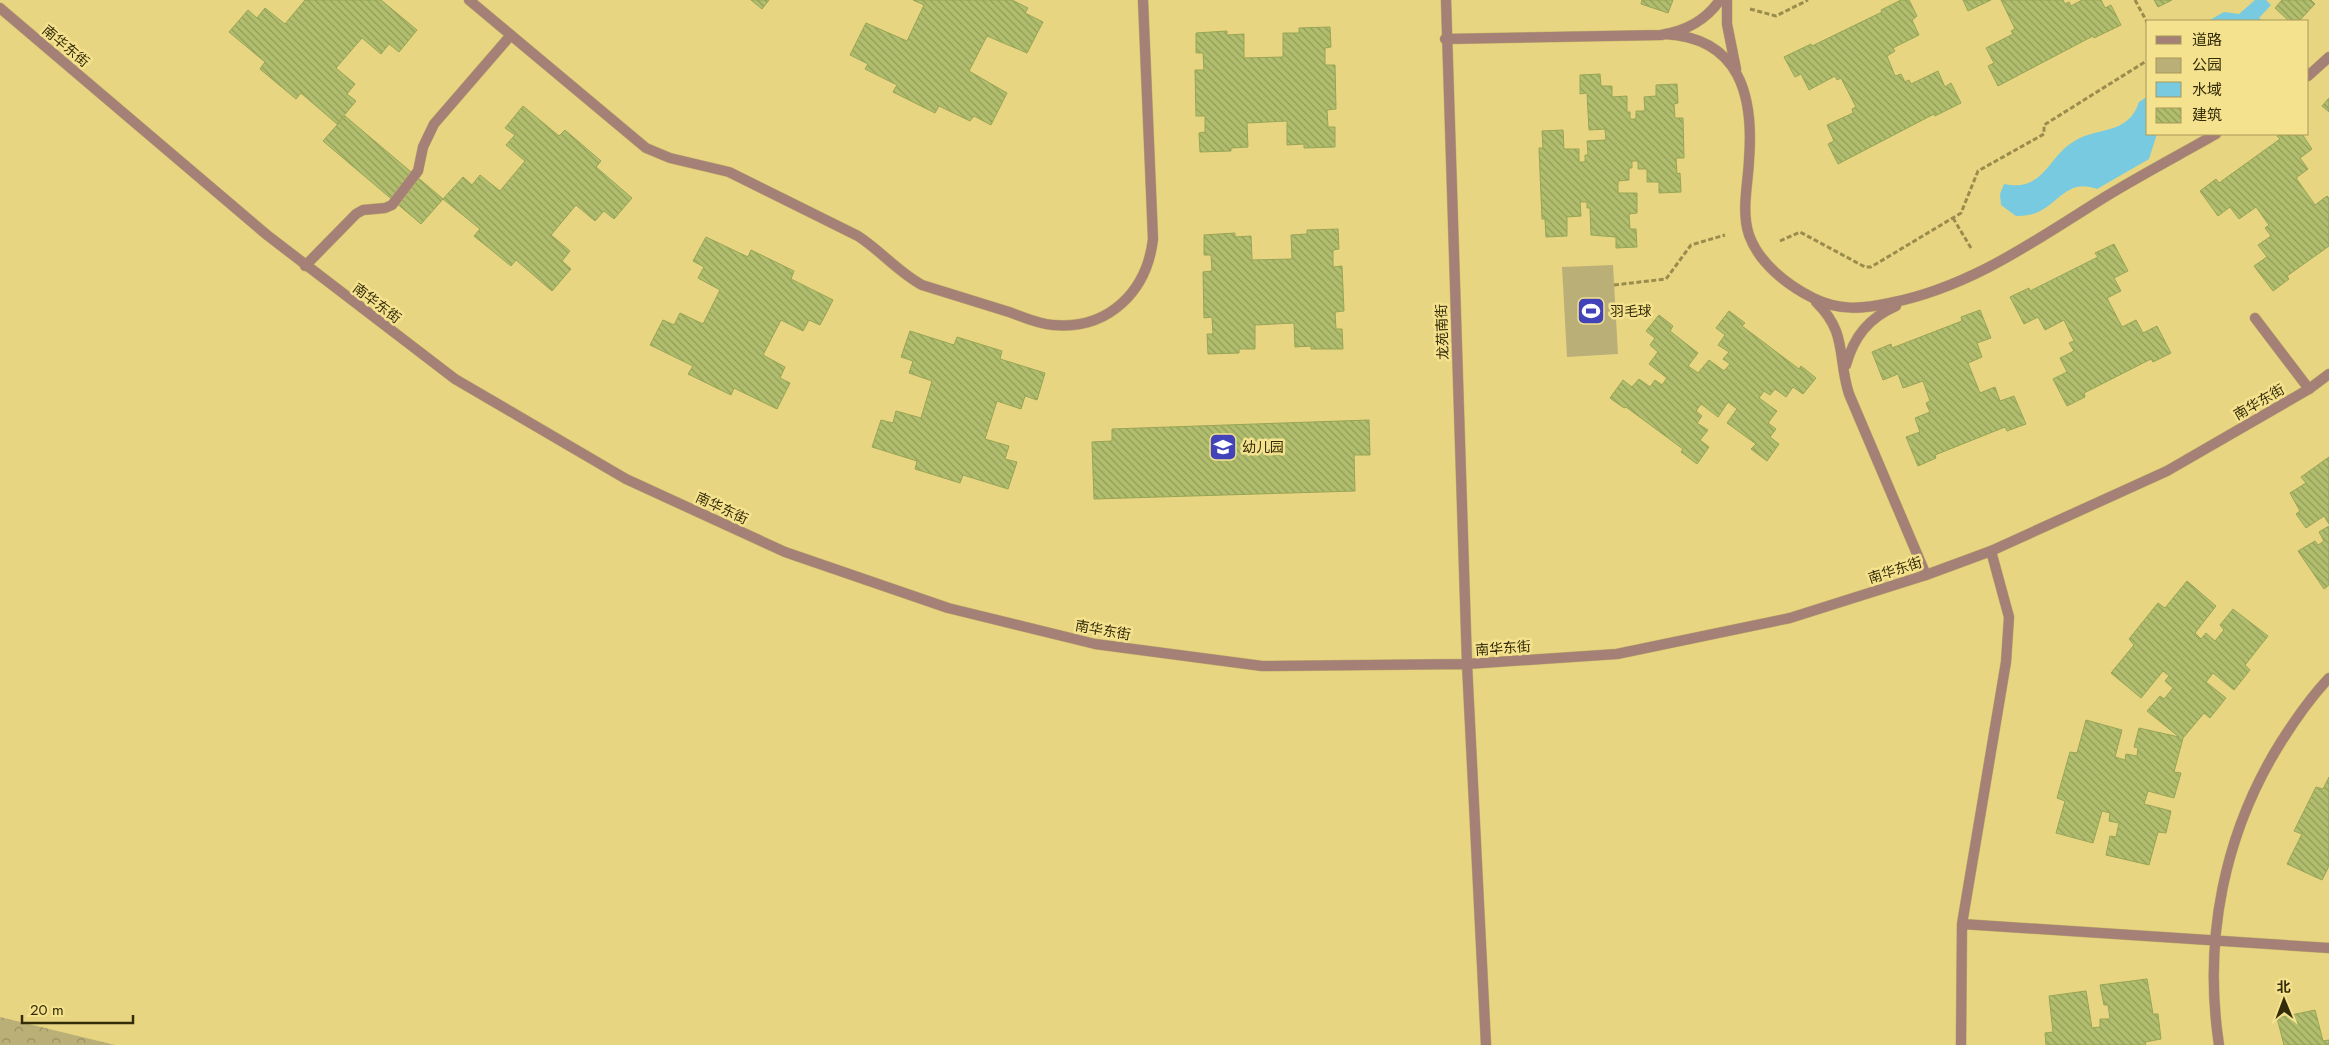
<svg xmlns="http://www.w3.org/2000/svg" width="2329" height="1045" font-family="Jost,'Noto Sans SC',sans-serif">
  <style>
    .forest { fill: url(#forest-crowns) }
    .park { fill: #bbaf78 }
    .water { fill: #77cae0 }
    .building { fill: url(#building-back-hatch); stroke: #98a555 }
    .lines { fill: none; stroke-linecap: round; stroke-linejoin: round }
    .service-casing { stroke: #c4b36a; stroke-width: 11 }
    .minor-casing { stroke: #c4b36a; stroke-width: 11 }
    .path { stroke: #9a8c4d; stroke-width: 3; stroke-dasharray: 5 2.5; stroke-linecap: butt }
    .service { stroke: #a48076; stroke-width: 10 }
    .minor { stroke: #a48076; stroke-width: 10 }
    .labels { text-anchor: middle; stroke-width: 5; stroke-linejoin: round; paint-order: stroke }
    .street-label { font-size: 14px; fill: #342c08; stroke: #f5e28e }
    .poi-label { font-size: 14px; fill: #342c08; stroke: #f5e28e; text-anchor: start }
  </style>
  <defs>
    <pattern id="forest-crowns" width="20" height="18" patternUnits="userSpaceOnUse" patternTransform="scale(1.25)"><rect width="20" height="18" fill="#bbaf78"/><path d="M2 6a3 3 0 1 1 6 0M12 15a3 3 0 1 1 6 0" fill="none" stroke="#998f60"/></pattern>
    <pattern id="building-back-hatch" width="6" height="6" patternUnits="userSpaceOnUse" patternTransform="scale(1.25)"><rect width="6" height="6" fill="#b1be6e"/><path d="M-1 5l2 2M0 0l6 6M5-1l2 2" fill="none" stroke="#919b58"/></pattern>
  </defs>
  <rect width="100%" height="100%" fill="#e8d582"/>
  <path class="forest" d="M0,1017L115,1045H0Z"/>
  <path class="park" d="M1613,265L1618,354L1567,357L1562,267Z"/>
  <path class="water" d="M2255,0H2266L2271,5L2259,18L2263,21H2208L2224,12L2239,14Z
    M2148,96V134H2157L2149,159L2097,189C2060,175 2057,218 2016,216L2001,205L2000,194L2004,184C2044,192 2047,158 2073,142C2097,126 2128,136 2139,102Z"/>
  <path class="building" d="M305,0H381L417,30L399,52L389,44L381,54L362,38L336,68L355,84L347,94L356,101L337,124L301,93L296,99L260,69L265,62L229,32L248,10L257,18L265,8L285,24Z
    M751,0H769L762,9Z
    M913,0H1012L1028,8L1025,13L1043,22L1027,53L987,36L969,71L1007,93L991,125L974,116L970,121L939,106L935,113L893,92L897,85L865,69L868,64L850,55L866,23L907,41L924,5Z
    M1642,0H1673L1668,13L1641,4Z
    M1901,0H1909L1917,16L1912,20L1919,35L1893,48L1895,51L1887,56L1895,76L1901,74L1905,82L1909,80L1911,84L1938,71L1945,87L1951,83L1961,103L1935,116L1934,114L1838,164L1828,144L1834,141L1827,125L1853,113L1852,109L1856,107L1841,78L1837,80L1835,76L1809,90L1801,74L1795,77L1784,57L1811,44L1812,46L1882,12L1881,10Z
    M1963,0H1991L1968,11Z
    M2001,0H2063L2065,4L2069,2L2071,6L2082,0H2101L2105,8L2111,5L2121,25L2094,38L2093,36L1998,86L1988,66L1994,63L1986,48L2013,34L2011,31L2015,29Z
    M2154,0H2172L2158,7Z
    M2282,0H2311L2315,4L2299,21H2289L2275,8Z
    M1330,27L1331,47L1325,48V65H1335L1336,109L1327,110L1328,127H1335V147L1304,148V144L1287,145V121L1247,123L1248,147L1231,148V151L1200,152L1199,133L1205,132V116H1196L1195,70H1204L1203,53H1196V33L1227,31V35L1244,34V58L1283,57V33H1299V28Z
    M1600,74L1601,86H1612V97L1627,96V112H1630V119H1636V111H1645L1644,97L1656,96V85L1677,84L1678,103L1674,104L1675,118H1683L1684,158H1676L1677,174L1680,173L1681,192L1659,193V182H1647V169H1638V161H1632V168H1629V180L1618,181V193H1637V213L1629,214L1630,229H1636L1637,247L1616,248V237L1591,235L1590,208H1587V202H1580L1581,216L1567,217V236L1546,237L1545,219H1542L1539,148H1543L1542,131L1563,130L1564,149H1579V162H1585V155H1588L1587,141L1606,140L1605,129L1589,130L1587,93L1580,94V75Z
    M2329,98V112L2322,106Z
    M523,106L559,136L565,130L601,161L596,167L632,198L614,219L604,211L595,221L576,205L551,235L570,251L562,261L571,269L552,291L516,260L511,266L474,236L480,229L443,199L463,177L472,185L480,175L500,191L525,161L506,145L515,135L505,128Z
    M345,116L443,199L421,224L323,141Z
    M2280,134H2302L2312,149L2300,158L2308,169L2296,178L2315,205L2327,196L2329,198V246L2287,276L2289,279L2273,291L2254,266L2267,257L2258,245L2271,236L2265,228L2269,225L2256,207L2239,219L2230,207L2218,216L2200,191L2216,179L2219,183L2280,139L2277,136Z
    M1338,229L1339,249L1333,250V267L1342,266L1344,311L1335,312L1336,329H1342L1343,349H1311V346L1295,347L1294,323L1255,325V349H1239V353L1208,354L1207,334H1213L1212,317L1204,318L1203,272L1212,271L1211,255H1204V235L1235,233V237L1251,236L1252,260L1292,259L1291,235L1307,234V230Z
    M706,237L748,257L751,250L794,271L791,279L833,300L820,325L809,320L803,331L781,320L763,355L785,367L780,378L790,383L777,409L734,388L731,395L688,374L693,366L650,345L663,320L674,325L680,313L703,324L720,290L698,278L704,267L693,261Z
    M2114,244L2128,271L2114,278L2121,291L2107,298L2122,327L2136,320L2143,333L2157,326L2171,353L2153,362L2151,359L2084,393L2085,397L2067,406L2053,379L2067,372L2060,358L2074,351L2069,343L2074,341L2064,320L2045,330L2038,317L2024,324L2010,297L2029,288L2030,291L2098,257L2095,253Z
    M1980,310L1991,338L1977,343L1982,357L1968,363L1980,393L1995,387L2000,401L2014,396L2026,424L2007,431L2005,427L1935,455L1936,458L1918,466L1906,437L1920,432L1915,418L1930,412L1926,403L1930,401L1923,381L1903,388L1898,374L1883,380L1872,352L1891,344L1892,348L1962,321L1961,317Z
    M1729,311L1745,323L1742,326L1799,369L1801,366L1816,378L1803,394L1793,387L1786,397L1775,389L1770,395L1764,391L1759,398L1777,411L1768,423L1776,429L1770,437L1779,444L1767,461L1751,449L1756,444L1727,423L1737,409L1728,402L1718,417L1701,404L1696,411L1702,416L1697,423L1708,430L1700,440L1709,447L1697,464L1681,452L1683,449L1626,407L1624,408L1610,398L1623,380L1632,387L1639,379L1650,387L1655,380L1662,385L1667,378L1649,364L1658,352L1650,345L1655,338L1646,331L1659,315L1673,326L1670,331L1698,353L1688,366L1698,373L1709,360L1724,371L1730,364L1723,359L1729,352L1718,345L1725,335L1716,328Z
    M910,331L954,345L957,337L1002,351L1000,359L1045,373L1037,400L1025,396L1021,409L997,401L985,439L1009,446L1005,459L1017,462L1008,489L963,475L960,483L915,469L917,461L872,447L881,420L893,423L896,411L921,418L932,381L909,373L913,361L901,357Z
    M1369,420L1370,455H1354L1355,491L1094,499L1092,442L1112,441V429Z
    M2329,457V524L2324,516L2306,528L2296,514L2300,511L2290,493L2306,483L2301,477Z
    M2329,526V585L2324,589L2298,551L2315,541L2318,545L2324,541L2319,532Z
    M2187,581L2216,606L2195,633L2201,639L2206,633L2215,641L2224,630L2220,625L2233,609L2268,636L2245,665L2250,670L2234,690L2213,673L2206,682L2226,698L2210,718L2204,713L2183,738L2174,772L2181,773L2174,798L2148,791L2144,804L2171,811L2166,833L2158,832L2149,865L2106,855L2110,836L2116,837L2119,823L2109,821L2110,813L2102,811L2093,843L2056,833L2065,801L2057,798L2070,752L2077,753L2086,720L2122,730L2115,757L2125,760L2126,754L2137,756L2138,748L2134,747L2139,728L2179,737L2147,711L2160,696L2164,699L2173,688L2165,681L2169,676L2163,671L2141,698L2111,673L2134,645L2129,639L2158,603L2165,608Z
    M2329,777V866L2322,880L2287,864L2302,834L2294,831L2316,787L2323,789Z
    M2147,979L2153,1014H2158L2161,1039L2145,1042L2146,1045H2046L2045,1033L2053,1032L2049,996L2086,991L2092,1028L2100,1027V1019H2110L2108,1005H2104L2100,985Z
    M2315,1010L2323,1041L2329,1040V1045H2284L2277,1018Z"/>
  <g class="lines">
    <g class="service-casing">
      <path id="service" d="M469,0L646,148L670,158L729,172L858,236C881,251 898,272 922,285C951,294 980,303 1009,312C1023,317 1038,324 1053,325C1109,330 1147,291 1153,239L1143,0
        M1727,0V24L1736,69
        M1665,34C1740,38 1754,96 1749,160C1748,185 1741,211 1749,235C1759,263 1787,285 1813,298C1839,311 1862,309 1890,303C1971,287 2036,240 2105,197C2141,175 2179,155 2216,134
        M1445,39L1661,35C1686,31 1705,21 1720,0
        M2308,76L2329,57
        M305,266L356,214L363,210L385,208L392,205L418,171L423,147L434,124L511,35
        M1816,302C1848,333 1837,357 1849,394L1926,575
        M2255,318L2309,389
        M1846,365C1854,336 1869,318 1896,306
        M1962,924L2329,948
        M1961,1045L1962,924L2006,662L2009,617L1991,551
        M2219,1045C2203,939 2224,833 2281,742C2295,720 2311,697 2329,678"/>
    </g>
    <g class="minor-casing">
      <path id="minor" d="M1446,0L1467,664L1486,1045
        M0,8L267,235L455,379L626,479L785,552L948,608L1095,644L1262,666L1467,664L1617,654L1790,618L1926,575L1991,551L2167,471L2309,389L2329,374"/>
    </g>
    <path class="path" d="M2135,0L2148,24
      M1750,9L1776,16L1808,0
      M1953,218L1971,248
      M1780,241L1800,232L1865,267H1871L1961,213L1978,171L2044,134V125L2148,60
      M1614,285L1666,279L1691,245L1725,235"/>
    <use href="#service" class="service"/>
    <use href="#minor" class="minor"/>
  </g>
  <defs>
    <g id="stadium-square" transform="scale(1.4375)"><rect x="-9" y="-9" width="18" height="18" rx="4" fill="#4343b9" stroke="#f5e28e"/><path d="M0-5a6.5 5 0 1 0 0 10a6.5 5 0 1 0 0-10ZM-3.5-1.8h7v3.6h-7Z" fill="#fff"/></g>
    <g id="school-square" transform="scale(1.4375)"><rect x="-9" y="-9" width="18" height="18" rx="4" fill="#4343b9" stroke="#f5e28e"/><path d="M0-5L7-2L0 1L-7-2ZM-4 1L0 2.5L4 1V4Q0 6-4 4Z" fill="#fff"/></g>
  </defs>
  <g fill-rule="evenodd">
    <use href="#stadium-square" x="1591" y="311"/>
    <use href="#school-square" x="1223" y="447"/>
  </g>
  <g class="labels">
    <g class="street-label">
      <text transform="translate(66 46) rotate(40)" y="5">南华东街</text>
      <text transform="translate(377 303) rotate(37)" y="5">南华东街</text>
      <text transform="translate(1442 332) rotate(-92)" y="5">龙苑南街</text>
      <text transform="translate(2259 402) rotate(-30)" y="5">南华东街</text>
      <text transform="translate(722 508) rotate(25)" y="5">南华东街</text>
      <text transform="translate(1895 570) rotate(-18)" y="5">南华东街</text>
      <text transform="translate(1103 630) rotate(10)" y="5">南华东街</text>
      <text transform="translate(1503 648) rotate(-4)" y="5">南华东街</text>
    </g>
    <g class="poi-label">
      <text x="1610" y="316">羽毛球</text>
      <text x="1242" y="452">幼儿园</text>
    </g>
  </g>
  <rect x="2146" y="20" width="162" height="115" fill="#f5e28e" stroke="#a89958"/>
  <rect x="2156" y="36" width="25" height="8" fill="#a48076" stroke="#a89958"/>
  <text x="2192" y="45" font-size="15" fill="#342c08">道路</text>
  <rect x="2156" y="58" width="25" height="15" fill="#bbaf78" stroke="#a89958"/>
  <text x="2192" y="70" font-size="15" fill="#342c08">公园</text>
  <rect x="2156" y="82" width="25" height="15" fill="#77cae0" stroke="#a89958"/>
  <text x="2192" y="95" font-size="15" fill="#342c08">水域</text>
  <rect x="2156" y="108" width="25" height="15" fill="url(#building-back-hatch)" stroke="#a89958"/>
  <text x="2192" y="120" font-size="15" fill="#342c08">建筑</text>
  <g transform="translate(2284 1000) rotate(359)" stroke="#f5e28e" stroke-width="4" paint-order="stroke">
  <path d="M0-4L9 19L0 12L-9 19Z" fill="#342c08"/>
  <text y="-8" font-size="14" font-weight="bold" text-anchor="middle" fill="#342c08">北</text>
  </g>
  <path d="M22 1015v8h111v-8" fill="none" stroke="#342c08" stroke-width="2.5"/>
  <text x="30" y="1015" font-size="15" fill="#342c08" stroke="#f5e28e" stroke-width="4" paint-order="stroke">20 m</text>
</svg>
